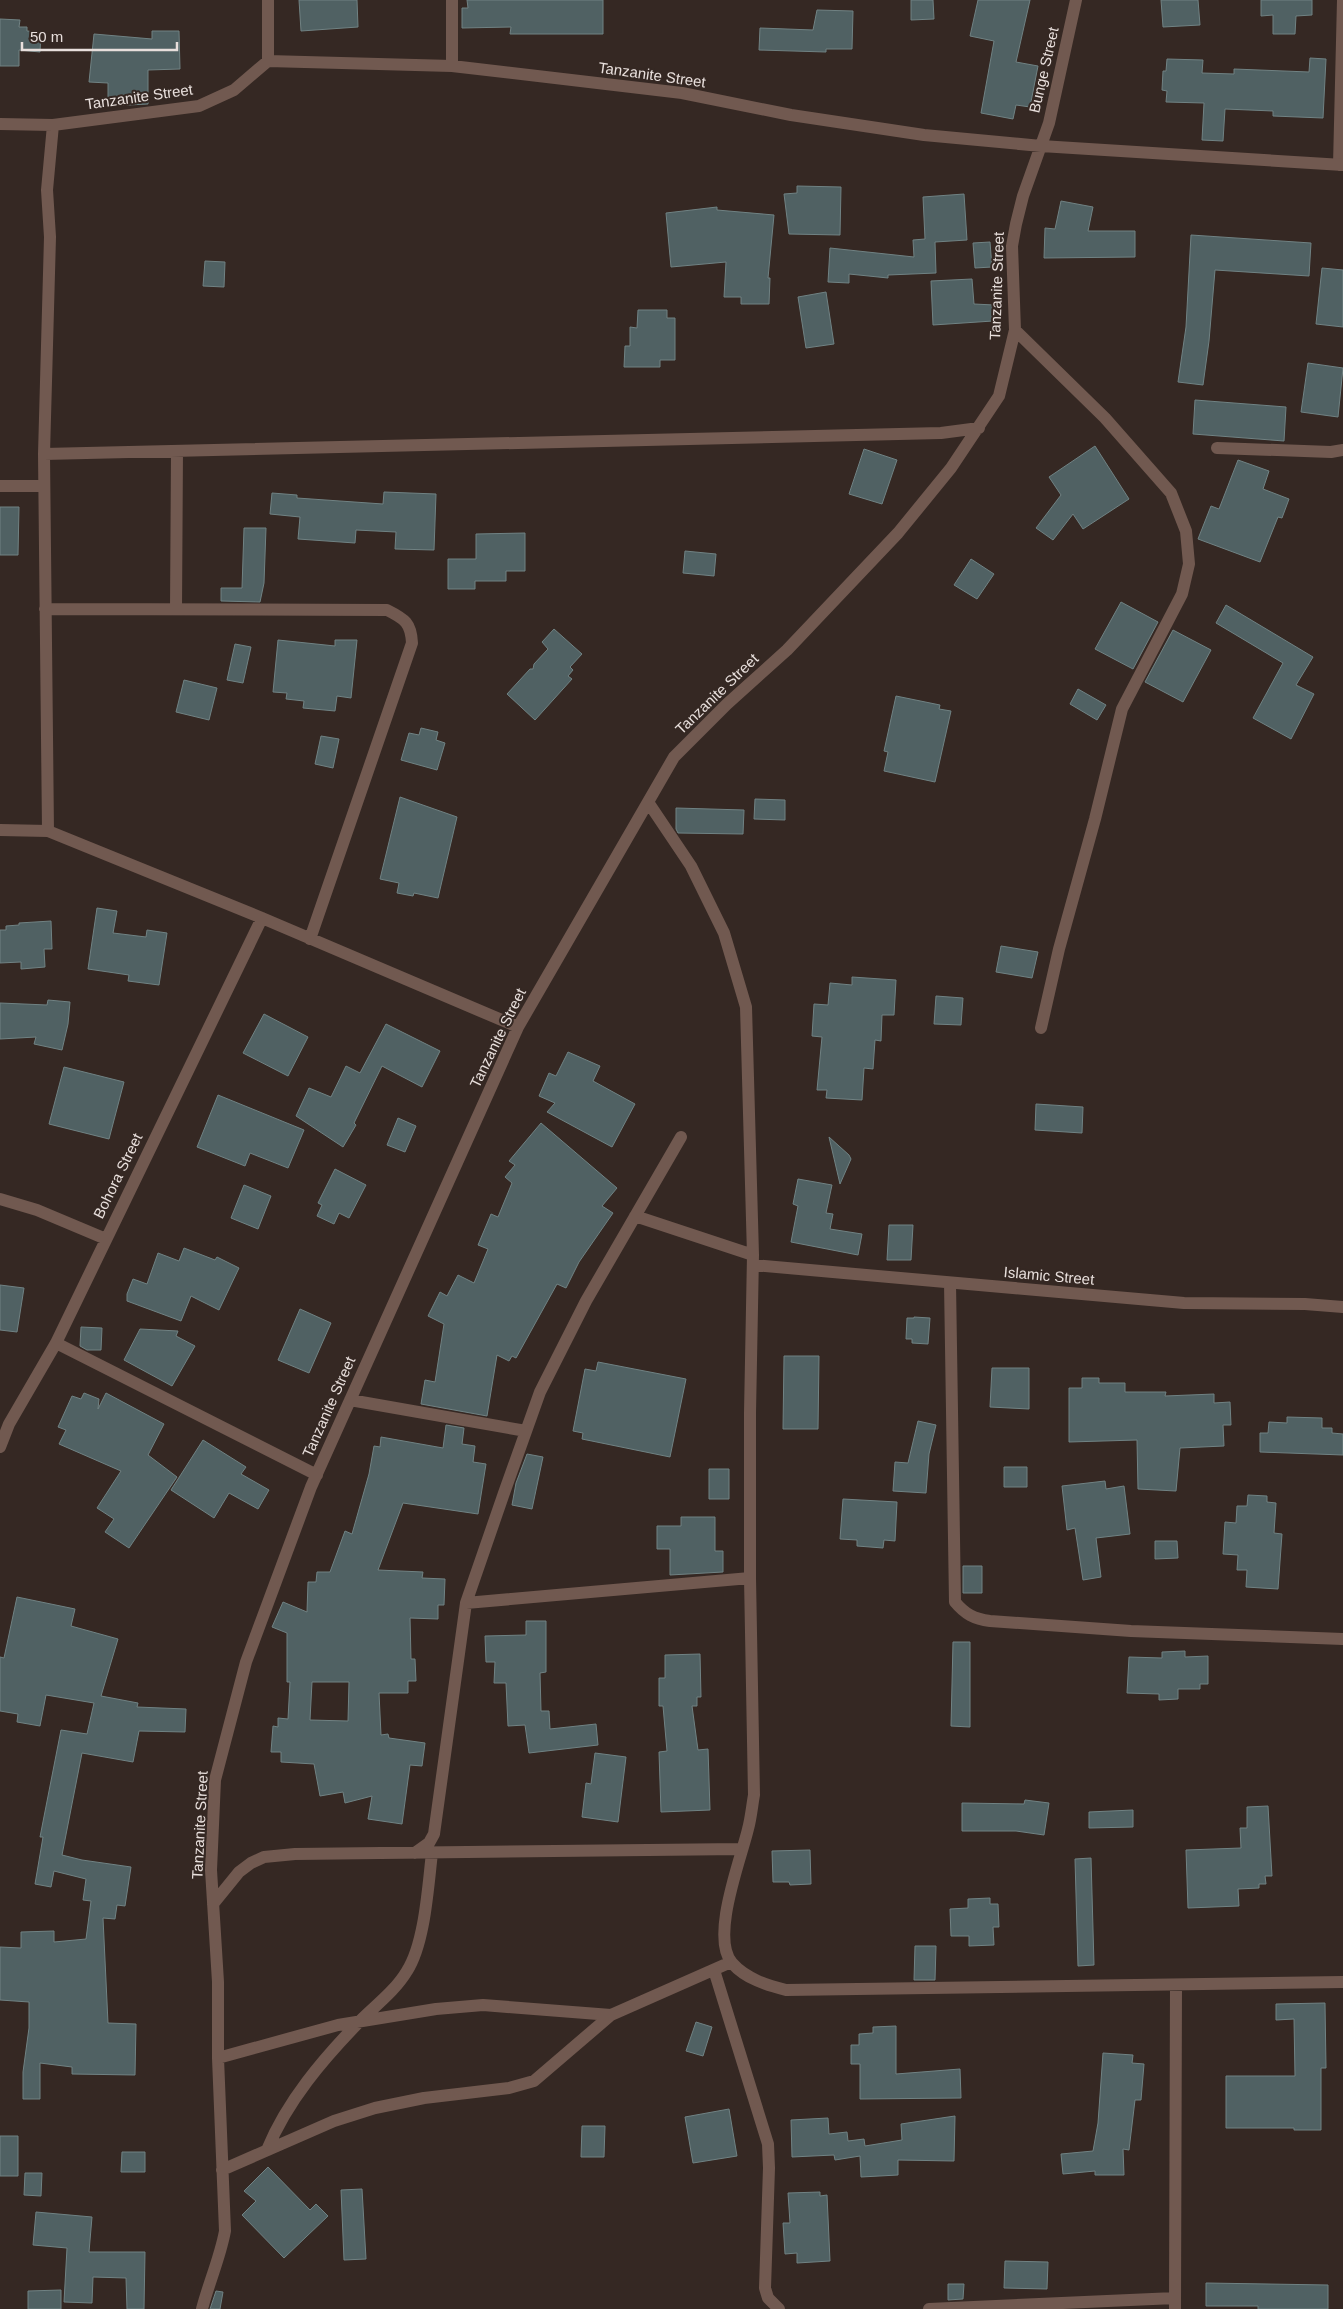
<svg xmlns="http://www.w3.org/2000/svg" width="1343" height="2309" font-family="Arial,sans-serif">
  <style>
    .building { fill: #506163; stroke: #708283; fill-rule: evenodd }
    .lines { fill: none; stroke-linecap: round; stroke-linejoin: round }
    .minor { stroke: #715950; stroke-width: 12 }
    .labels { text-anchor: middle; stroke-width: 4; stroke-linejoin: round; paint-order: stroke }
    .street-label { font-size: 15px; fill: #e8dfdc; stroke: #352823 }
  </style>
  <rect width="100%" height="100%" fill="#352823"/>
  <path class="building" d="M299,0H357L358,27L301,31Z
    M467,0H603V34H510L511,27L462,28V8H468Z
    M911,0H933L934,19L911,20Z
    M978,0H1030L1016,62L1038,66L1030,107L1016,105L1013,119L981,113L994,41L970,36Z
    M1161,0H1198L1200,25L1163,27Z
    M1261,0H1312V15L1296,16L1295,34H1273V15L1261,16Z
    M817,10L853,11L852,49H826V52L759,50L760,28L813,30Z
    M0,19L20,20L19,27H27V31L41,32L40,52L19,50V66H0Z
    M152,31H179L180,69L148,70V104L108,106V83L89,82L94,34L152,39Z
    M1310,58L1326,59L1323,118L1273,116V111L1225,109L1223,141L1202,140L1204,103L1166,102L1167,91L1162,90L1163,71H1166L1167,59L1203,60L1202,73L1234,74V69L1309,72Z
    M797,186L841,187L840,235L789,234L784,194L797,193Z
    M964,194L967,240L935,242L936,273L888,275V278L849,274V283L828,282L830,248L914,257L913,240L925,239L923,197Z
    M1061,201L1093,207L1088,231H1135V257L1044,258L1045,228L1055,229Z
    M717,207V210L774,215L768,278H770L769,304H741V297H724L726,262L671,267L666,213Z
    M1191,235L1311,243L1309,276L1215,270L1209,341L1203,385L1178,382L1186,327Z
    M990,242L992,267L975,268L973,243Z
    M205,261L225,262L224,287L203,286Z
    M1322,268L1343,270V327L1316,324Z
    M972,279L974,304L994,305L993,321L933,325L931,281Z
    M826,292L834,344L806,348L798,297Z
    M638,310H667V318H675V360H660V367H624L625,346H630V327L637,328Z
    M1308,363L1343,368L1338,417L1301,412Z
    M1195,400L1286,407L1284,441L1193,434Z
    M1095,446L1129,499L1083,529L1073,514L1053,540L1036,528L1061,495L1049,477Z
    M864,449L897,460L882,504L849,494Z
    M1238,460L1269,471L1263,489L1289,499L1282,518L1278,517L1260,562L1198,539L1211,506L1219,509Z
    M384,492L436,494L434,550L395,549L396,532L356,530L355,543L298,539L300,517L270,514L272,493L297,495V498L383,504Z
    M0,507H19L18,555H0Z
    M244,528H266L264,583L260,602L221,601V588H242Z
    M525,533V571H506V581H475V589H448V559H476V534Z
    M685,551L716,554L714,576L683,573Z
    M971,559L994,574L977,599L954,585Z
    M1121,602L1158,622L1133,669L1095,649Z
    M1226,605L1313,657L1296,685L1314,694L1291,739L1253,718L1283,663L1216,623Z
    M554,629L582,654L570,667L573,670L568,676L572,679L535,720L507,694L530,669H533L534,664L548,649L542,642Z
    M1173,630L1211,650L1183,702L1145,682Z
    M278,640L335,646V640H357L351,698L337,696L335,711L303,708L304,701L286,699L287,693L273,692Z
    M235,644L251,647L243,683L227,680Z
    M184,680L217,688L209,720L176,712Z
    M1078,689L1106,705L1097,720L1070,704Z
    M896,696L940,705L939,709L951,711L935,782L884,771L888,752L884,751Z
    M421,728L438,732L436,740L445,743L437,770L401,760L409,733L419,735Z
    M321,736L339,739L333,768L315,764Z
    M400,797L457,817L438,898L414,893L413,896L397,893L399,883L380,879Z
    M755,799L785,800V820L754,819Z
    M676,808L744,810L743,834L678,833L676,829Z
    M97,908L117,911L113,933L146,937L147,930L167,933L159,985L128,981L129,975L88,969Z
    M51,921L52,949H44L45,967L21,969V962L0,963V930H6V926L19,925V923Z
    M1001,946L1038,952L1032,978L996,972Z
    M852,977L896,980L894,1015H882L881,1041L875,1040L873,1069L864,1068L862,1100L826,1098L827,1090H817L822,1037L812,1036L814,1004L828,1005L830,983L852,985Z
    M936,996L963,998L961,1025L934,1024Z
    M48,1000L70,1002L68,1024L62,1050L34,1044L36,1037L0,1039V1003L47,1005Z
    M264,1014L308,1037L288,1076L243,1053Z
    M386,1024L440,1051L422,1087L382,1066L354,1123L356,1125L343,1147L296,1116L309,1088L331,1097L346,1066L360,1073Z
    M568,1052L600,1066L593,1081L635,1104L612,1147L547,1112L555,1103L539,1096L549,1073L556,1076Z
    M64,1067L124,1082L109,1139L49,1124Z
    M218,1095L304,1130L288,1168L250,1153L245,1166L197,1147Z
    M1036,1104L1083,1107L1082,1133L1035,1130Z
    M398,1118L416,1126L405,1152L387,1145Z
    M541,1123L617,1188L602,1206L613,1213L579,1262L566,1288L557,1284L516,1358L512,1356L509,1361L497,1355L487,1416L421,1404L425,1380L435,1382L444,1324L428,1316L440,1292L447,1296L458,1275L474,1283L488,1249L478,1245L491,1214L498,1217L512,1183L505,1177L515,1165L509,1161Z
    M829,1137L849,1155L851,1159L840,1184Z
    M335,1169L366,1185L349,1218L339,1213L334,1224L317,1216L322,1205L318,1203Z
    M798,1179L832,1185L826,1213L833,1214L830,1229L862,1234L858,1255L791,1242L798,1206L793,1204Z
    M244,1185L271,1196L258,1229L231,1218Z
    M889,1225H913L911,1260H887Z
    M184,1248L215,1260L217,1257L239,1268L219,1310L191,1296L181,1321L127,1301V1294L133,1279L147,1284L158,1253L179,1261Z
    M0,1285L24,1288L17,1332L0,1330Z
    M300,1309L331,1323L309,1373L278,1360Z
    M914,1317L930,1318L928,1344L912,1343V1339H906L907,1318H914Z
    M81,1327L102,1328L101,1350H87L80,1346Z
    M140,1329L178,1331L176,1336L195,1346L172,1386L124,1360Z
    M784,1356H819L818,1429H783Z
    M598,1362L686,1379L670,1457L582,1439L583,1433L573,1431L585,1369L596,1371Z
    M992,1368H1029V1409L990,1407Z
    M1082,1378H1099V1383H1125V1392H1166L1165,1396L1214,1394V1403L1230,1402L1231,1425H1223L1224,1446L1180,1448L1176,1491L1138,1489L1137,1440L1069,1442V1388H1082Z
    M84,1393L99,1399L98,1409L106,1393L164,1424L148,1455L177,1477L129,1548L105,1532L114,1519L97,1508L121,1471L59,1444L66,1430L58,1427L72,1396L81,1399Z
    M1287,1417L1322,1418V1428H1332V1433L1343,1434V1455L1260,1452V1433H1268L1269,1422L1287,1423Z
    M918,1421L936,1425L929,1454L926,1493L893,1491L895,1462L908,1463Z
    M446,1425L464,1428L462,1444L475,1446L473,1462L486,1464L478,1514L403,1503L378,1570L423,1572L422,1578L445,1579L444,1605H438V1619L410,1618L411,1659H415L416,1681H408V1693H379L381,1735L388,1734L389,1738L425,1743L422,1766L410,1765L402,1824L368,1819L372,1796L345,1803L343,1792L320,1796L314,1764L281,1762V1752H271L273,1726L278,1727V1718L288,1719L290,1682H287V1633L272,1627L283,1602L307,1612L308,1582H316L317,1572H330L345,1531L352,1534L369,1474L374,1446L380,1447L381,1437L443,1448ZM312,1682H349L348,1721L310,1720Z
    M203,1440L246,1467L241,1474L269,1490L258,1509L229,1493L214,1518L171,1490Z
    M527,1454L543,1457L532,1509L512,1505L516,1483Z
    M1004,1467H1027V1487H1004Z
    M709,1469H729V1499H709Z
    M1105,1481L1106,1489L1124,1486L1130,1534L1096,1538L1101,1577L1083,1580L1075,1528L1067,1530L1062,1486Z
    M1248,1495L1267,1496V1502L1276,1503L1274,1533L1282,1534L1278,1589L1246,1587L1247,1570H1237L1238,1555L1223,1554L1225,1522L1236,1523L1237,1506H1247Z
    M843,1499L897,1502L895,1541L884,1540L883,1548L857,1546V1540L840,1539Z
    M681,1517H715V1551H723V1572L670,1575V1549H657V1526H681Z
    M1155,1541H1177L1178,1558L1155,1559Z
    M963,1566H982V1593H963Z
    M17,1597L75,1609L71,1626L118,1639L101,1696L138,1703L137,1707L186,1709L185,1732L139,1731L133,1762L82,1753L62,1855L82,1860L131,1867L125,1906L117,1905L115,1919L103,1918L108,2023L136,2024L135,2075L72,2074V2067L40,2063V2099H23V2072L29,2028V2002L0,2000V1947L21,1948V1932L54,1931V1942L86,1939L91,1901L83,1900L86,1879L54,1871L51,1887L35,1884L43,1837H40L61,1730L87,1734L94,1703L46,1695L40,1726L17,1722L18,1714L0,1711V1657L4,1658Z
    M526,1621H546V1672L540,1673L541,1711H549L550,1729L596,1724L598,1745L529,1753L525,1725L508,1726L506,1683H494L495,1662H486L485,1636L526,1635Z
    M953,1642H970V1727L951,1726Z
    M1185,1651V1657L1208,1656V1684H1200V1689H1178V1699L1159,1700V1694L1127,1693L1129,1657L1162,1658V1652Z
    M700,1654L701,1697H697V1706H692L698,1750L708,1749L710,1810L661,1812L659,1752L667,1751L663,1706H659V1678H665V1655Z
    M595,1753L626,1757L618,1822L582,1817L586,1783L591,1784Z
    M1025,1800L1049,1803L1044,1835L1016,1831H962V1803L1024,1804Z
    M1268,1806L1272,1876H1265L1266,1884H1259V1888L1238,1889L1239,1906L1188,1908L1186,1850L1241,1848L1240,1828H1247V1807Z
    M1133,1810V1827L1089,1828V1812Z
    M810,1850L811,1884L790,1885L789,1882H773L772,1851Z
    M1091,1858L1094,1965L1078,1966L1075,1859Z
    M990,1898V1904H998L999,1927H993L994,1945L969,1946V1936H951L950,1909L968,1908V1899Z
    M915,1946H936L935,1980H914Z
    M1325,2003L1326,2068H1321V2130H1294V2128H1226V2076H1295L1294,2019L1276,2020V2004Z
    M696,2022L712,2027L703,2056L686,2051Z
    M896,2026V2074L960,2069L961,2098L860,2099V2064H851V2045H859V2034L873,2033V2027Z
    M1103,2053L1133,2055L1132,2063L1144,2064L1141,2100H1135L1129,2150L1123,2149L1124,2175H1095V2171L1063,2174L1061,2154L1093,2151L1098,2123Z
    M729,2109L737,2156L693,2163L685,2117Z
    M955,2116L954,2161L898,2160V2175L861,2177L860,2156L835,2160L834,2155L792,2157L791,2120L828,2118L829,2134L847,2132L848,2141L864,2139L865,2146L902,2140L901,2124Z
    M582,2126H605L604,2157H581Z
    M0,2136H18V2176H0Z
    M122,2152H145V2172H121Z
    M268,2167L310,2210L316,2204L328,2216L284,2258L242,2215L256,2201L244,2191Z
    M25,2173H42L41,2196L24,2195Z
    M362,2189L366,2259L344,2260L341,2190Z
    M820,2192V2196L827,2195L830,2261L797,2263V2253L785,2254L783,2223H790L788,2193Z
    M36,2212L92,2217L89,2252H145L144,2309H127L126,2278L93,2277L92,2303L64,2302L67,2248L33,2245Z
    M1005,2261L1048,2262L1047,2289L1004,2288Z
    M1206,2283L1328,2285V2309H1258V2306H1206Z
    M948,2284H964L963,2299L948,2300Z
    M61,2290V2309H28V2291Z
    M216,2291L223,2292L220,2309H210Z"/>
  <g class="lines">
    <path class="minor" d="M268,61V0
      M452,66V0
      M0,124L53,125L199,106L234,90L268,61L452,66L682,93L791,115L924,135L1041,146L1343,165
      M1339,165L1343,0
      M1015,330L1105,418L1171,493L1186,531L1189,564L1182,594L1122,709L1095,819L1059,949L1041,1028
      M1217,448L1331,452L1343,450
      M44,454L941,433L979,428
      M0,486H44
      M45,609L387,610C405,619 411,623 412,643L310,939
      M176,609L177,451
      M648,802L691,866L724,933L746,1007L753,1255L750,1413V1578L754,1795C752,1806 751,1818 748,1829C741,1859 710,1937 732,1963C746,1979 767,1985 786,1990L1343,1982
      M0,830L48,831L262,918L518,1027
      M48,831L44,454L50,237L47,190L53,125
      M0,1199L37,1210L106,1239
      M635,1216L753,1255
      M753,1265L1184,1303L1305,1304L1343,1307
      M950,1283L955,1602C965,1614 974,1619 990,1621L1131,1631L1343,1639
      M56,1343L317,1475
      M350,1400L526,1431
      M0,1447L9,1424L56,1343L262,918
      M466,1603L750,1578
      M415,1853L429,1843L434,1834L466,1603L504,1493L540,1392L586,1301L681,1137
      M213,1904L239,1872L251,1863L264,1857L295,1854L741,1849
      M714,1970L768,2144L769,2168L765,2288L768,2298L779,2309
      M218,2058L338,2025L436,2009L483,2005L611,2015
      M267,2150C287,2101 323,2059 360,2021C376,2005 395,1991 407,1971C425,1943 428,1886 432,1853
      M222,2170L334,2121L375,2108L424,2098L509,2088L534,2081L611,2015L731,1962
      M202,2309C209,2282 220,2258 225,2231L218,2058V1982L211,1870L215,1780L246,1662L311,1487L518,1027L674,757L727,704L787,650L898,533L951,468L999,396L1015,330L1012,246L1016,224L1023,196L1049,123L1076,0
      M929,2309L1175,2298
      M1175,2309L1176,1985"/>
  </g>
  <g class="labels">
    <g class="street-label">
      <text transform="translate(1044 70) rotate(-77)" y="5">Bunge Street</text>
      <text transform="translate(652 75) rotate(8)" y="5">Tanzanite Street</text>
      <text transform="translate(139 97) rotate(-8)" y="5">Tanzanite Street</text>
      <text transform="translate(997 286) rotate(-88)" y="5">Tanzanite Street</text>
      <text transform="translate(717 694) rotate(-44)" y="5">Tanzanite Street</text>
      <text transform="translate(498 1038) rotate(-64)" y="5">Tanzanite Street</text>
      <text transform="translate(118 1176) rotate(-64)" y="5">Bohora Street</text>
      <text transform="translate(1049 1276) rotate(5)" y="5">Islamic Street</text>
      <text transform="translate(329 1407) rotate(-66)" y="5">Tanzanite Street</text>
      <text transform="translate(200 1825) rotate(-87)" y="5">Tanzanite Street</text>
    </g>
  </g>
  <path d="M22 42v8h155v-8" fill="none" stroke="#e8dfdc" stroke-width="2.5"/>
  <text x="30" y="42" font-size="15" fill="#e8dfdc" stroke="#352823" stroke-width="4" paint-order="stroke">50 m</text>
</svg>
